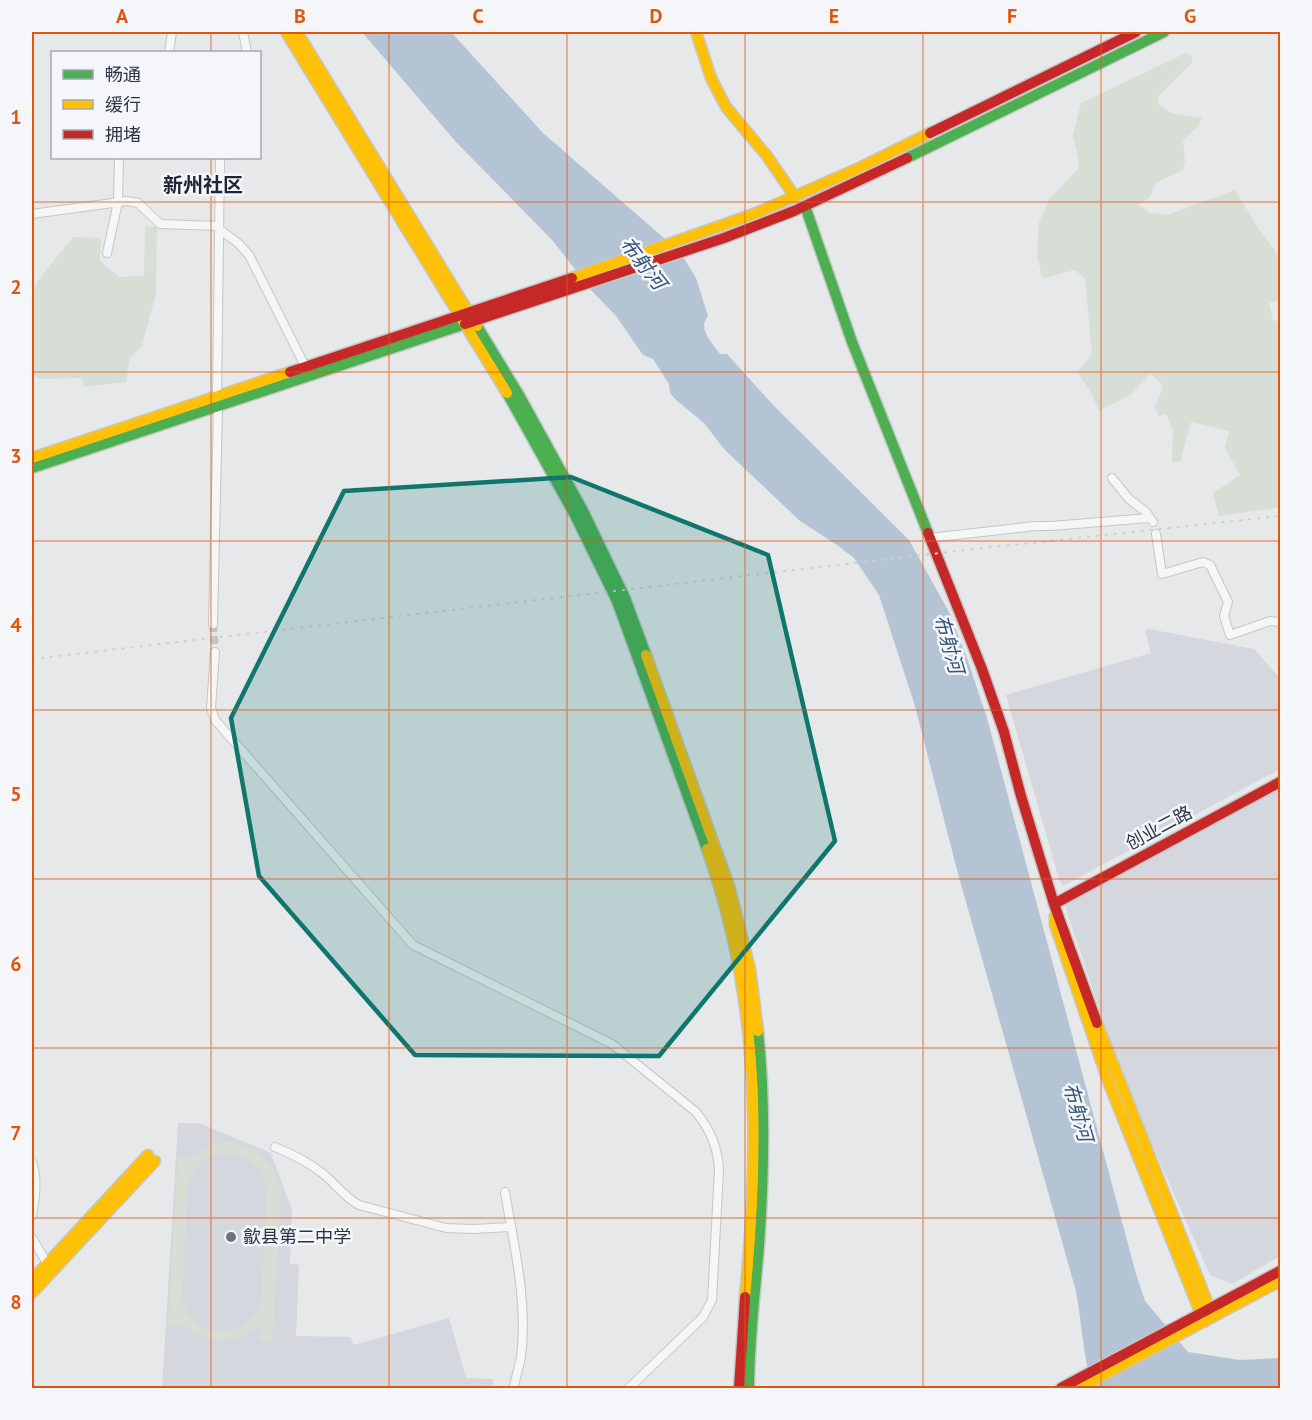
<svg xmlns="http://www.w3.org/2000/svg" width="1312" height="1420" font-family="'PT Sans','Noto Sans SC',sans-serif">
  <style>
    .built { fill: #d4d7dd }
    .green { fill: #d6ded6; fill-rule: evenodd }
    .water { fill: #b4c4d5 }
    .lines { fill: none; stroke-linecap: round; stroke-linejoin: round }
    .street-tunnel { stroke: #c1c4c9; stroke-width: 8; stroke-dasharray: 8 4; stroke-linecap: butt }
    .street-casing { stroke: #c4c6c8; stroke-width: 10 }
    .fast-casing { stroke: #c4c6c8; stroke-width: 13 }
    .slow-casing { stroke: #c4c6c8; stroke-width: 13 }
    .jam-casing { stroke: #c4c6c8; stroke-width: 13 }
    .street { stroke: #f5f6f7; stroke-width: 8 }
    .fast { stroke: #4caf50; stroke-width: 10 }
    .slow { stroke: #ffc107; stroke-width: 10 }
    .jam { stroke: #c62828; stroke-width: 10 }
    .rail { stroke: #cecfd2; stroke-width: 2; stroke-dasharray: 3 6; stroke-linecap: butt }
    .marked { fill: #0f766e; fill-opacity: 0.2; stroke: #0f766e; stroke-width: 4.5; stroke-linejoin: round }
    .grid { fill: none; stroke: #df570f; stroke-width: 1.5; stroke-opacity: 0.55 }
    .poi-dot { fill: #6c737f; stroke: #f4f6f9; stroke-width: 2 }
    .labels { text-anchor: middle; stroke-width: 5; stroke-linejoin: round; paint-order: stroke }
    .street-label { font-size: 18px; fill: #2b3445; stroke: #f4f6f9 }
    .poi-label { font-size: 18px; fill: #2b3445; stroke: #f4f6f9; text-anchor: start }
    .neighbourhood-label { font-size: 20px; font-weight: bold; fill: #1d2536; stroke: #f4f6f9 }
    .water-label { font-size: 20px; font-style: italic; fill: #34527a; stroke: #f4f6f9 }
    .neatline { fill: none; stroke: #df570f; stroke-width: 2 }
    .grid-label { font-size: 20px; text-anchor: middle; font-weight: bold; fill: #df570f }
  </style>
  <rect width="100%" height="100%" fill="#e6e8ea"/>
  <path class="built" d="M1149,629L1254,649L1280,678V769L1063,886L1059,879L1006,695L1151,653L1145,631Z
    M1280,787V1256L1232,1284L1210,1275L1122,1077L1064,903Z
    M178,1123H199L271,1153L292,1210L290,1264L299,1265L296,1336L350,1337L354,1345L449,1318L466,1378L493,1379V1387L511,1388H162Z"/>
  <path class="green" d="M1186,53L1193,56L1191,64L1159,96L1158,104L1171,113L1202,118L1199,125L1183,140L1185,162L1183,170L1156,183L1150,197L1138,205L1151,213L1167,215L1235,190L1260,231L1280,258V301L1269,303L1273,321L1280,320V507L1219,516L1213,493L1240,475L1225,448L1229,431L1191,422L1180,462H1172L1173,430L1166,414L1158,416L1155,407L1163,386L1151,374L1130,395L1099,411L1091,392L1077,372L1092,354L1085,279L1075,270L1045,278L1042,277L1037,256L1039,222L1050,198L1077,170L1079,162L1073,135L1081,103Z
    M145,226L157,227L156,294L142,346L130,357L126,382L84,387L82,378L40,379L32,374V291L42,275L73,237L101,238L100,261L119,277L144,276Z
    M223,1142C250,1142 271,1157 279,1183H282L272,1342L260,1341L261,1325L242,1337L220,1341L205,1338L186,1327L168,1326L178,1158H189L208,1146ZM228,1153C249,1155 263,1167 267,1188L261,1303C245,1343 192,1340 182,1298L188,1183C195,1164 209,1154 228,1153Z"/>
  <path class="water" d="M362,32H451L543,133L680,252L696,278L708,316C697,328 712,343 720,354H727L774,406L909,540L949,612L968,661L987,718L1136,1274L1145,1301L1188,1352L1240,1360L1280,1358V1388H1093C1083,1357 1082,1324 1076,1291L957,870L915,706L879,595L854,558L837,545L800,521L724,449L704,423L675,399L670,393L669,384L653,359L643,355L616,316L591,290L553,241L456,142Z"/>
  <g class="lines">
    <path class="street-tunnel" d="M213,624L215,652"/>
    <g class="street-casing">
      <path id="street" d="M243,32L247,52
        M169,52L172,32
        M32,214L127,201L138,203L160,224L219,226
        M219,229L238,243L249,255L306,368
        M107,253L118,202L119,158
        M217,397L220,158
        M1112,478L1129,499L1146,512L1153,522
        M1156,534L1162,574L1203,562L1210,565L1228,602L1224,616L1230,635L1270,621L1280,622
        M929,538L1035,526H1051L1149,518
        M213,624L218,407
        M215,652L211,708L215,720L413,945L612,1044L696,1112C710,1129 718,1147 719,1170L712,1300L703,1317L629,1388
        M275,1147C292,1154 307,1161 322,1173C335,1183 344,1197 359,1205L446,1228L474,1229L511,1227
        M32,1162C38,1178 35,1199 32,1216
        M505,1192C514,1246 528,1302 521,1357C519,1368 515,1378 514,1388
        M32,1238L47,1263"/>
    </g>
    <g class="fast-casing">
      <path id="fast" d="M907,158L1164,32
        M805,206L852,342L928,533
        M477,326L519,395L583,511L625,598L646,655
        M507,393L575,515L617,601L707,849
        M32,468L465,324
        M749,1388C749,1341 755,1294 759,1246C764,1175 766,1103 758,1031"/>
    </g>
    <g class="slow-casing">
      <path id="slow" d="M286,32L507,393
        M297,32L477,326
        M696,32L711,78L726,107L767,156L795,197
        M572,278L754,214L857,169L930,133
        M32,458L290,372
        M646,655L729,886L750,969L758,1031
        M707,849C760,998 760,1142 745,1297
        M1055,916V925L1108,1081L1204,1322
        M1097,1023L1213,1317
        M32,1280L148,1155
        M32,1293L155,1161
        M1079,1388L1280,1281"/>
    </g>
    <g class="jam-casing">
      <path id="jam" d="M930,133L1136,32
        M465,324L724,238L794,211L907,158
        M290,372L572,278
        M928,533L982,669L1004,732L1021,796L1054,904L1097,1023
        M1054,904L1280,782
        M739,1388L745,1297
        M1061,1388L1280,1271"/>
    </g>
    <use href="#street" class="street"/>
    <use href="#fast" class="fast"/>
    <use href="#slow" class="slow"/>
    <use href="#jam" class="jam"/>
    <path class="rail" d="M32,659L966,550L1280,516"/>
  </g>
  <path class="marked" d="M571,477L768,555L835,841L659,1056L415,1055L259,876L231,718L344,491Z"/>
  <path class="grid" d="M211,32V52M389,32V1388M567,32V1388M745,32V1388M923,32V1388M1101,32V1388M211,158V1388M32,202H1280M32,372H1280M32,541H1280M32,710H1280M32,879H1280M32,1048H1280M32,1218H1280"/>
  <circle class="poi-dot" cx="231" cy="1237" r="6"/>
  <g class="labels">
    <g class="street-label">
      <text transform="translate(1159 828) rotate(-28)" y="6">创业二路</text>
    </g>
    <g class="poi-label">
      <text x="243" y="1243">歙县第二中学</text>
    </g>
    <g class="neighbourhood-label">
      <text x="203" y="192">新州社区</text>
    </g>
    <g class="water-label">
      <text transform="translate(643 263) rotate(52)" y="7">布射河</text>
      <text transform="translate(949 644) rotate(74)" y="7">布射河</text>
      <text transform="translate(1078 1112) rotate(74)" y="7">布射河</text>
    </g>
  </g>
  <rect width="1312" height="1420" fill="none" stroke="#f4f6f9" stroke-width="66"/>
  <rect x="51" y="51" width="210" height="108" fill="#f4f6f9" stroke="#a4a8b1" stroke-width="1.5"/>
  <rect x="63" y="70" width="30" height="9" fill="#4caf50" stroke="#a4a8b1" stroke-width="1.5"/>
  <text x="105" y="81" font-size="18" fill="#2b3445">畅通</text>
  <rect x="63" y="100" width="30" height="9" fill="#ffc107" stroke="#a4a8b1" stroke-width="1.5"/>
  <text x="105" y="111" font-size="18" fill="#2b3445">缓行</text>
  <rect x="63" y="130" width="30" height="9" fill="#c62828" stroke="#a4a8b1" stroke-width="1.5"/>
  <text x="105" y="141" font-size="18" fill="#2b3445">拥堵</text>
  <rect x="33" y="33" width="1246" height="1354" class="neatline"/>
  <g class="grid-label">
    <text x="122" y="23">A</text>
    <text x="300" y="23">B</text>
    <text x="478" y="23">C</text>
    <text x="656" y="23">D</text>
    <text x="834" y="23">E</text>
    <text x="1012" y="23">F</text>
    <text x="1190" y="23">G</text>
    <text x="16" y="124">1</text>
    <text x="16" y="294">2</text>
    <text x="16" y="463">3</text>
    <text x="16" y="632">4</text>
    <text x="16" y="801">5</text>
    <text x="16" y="971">6</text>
    <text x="16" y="1140">7</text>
    <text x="16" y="1309">8</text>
  </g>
</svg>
